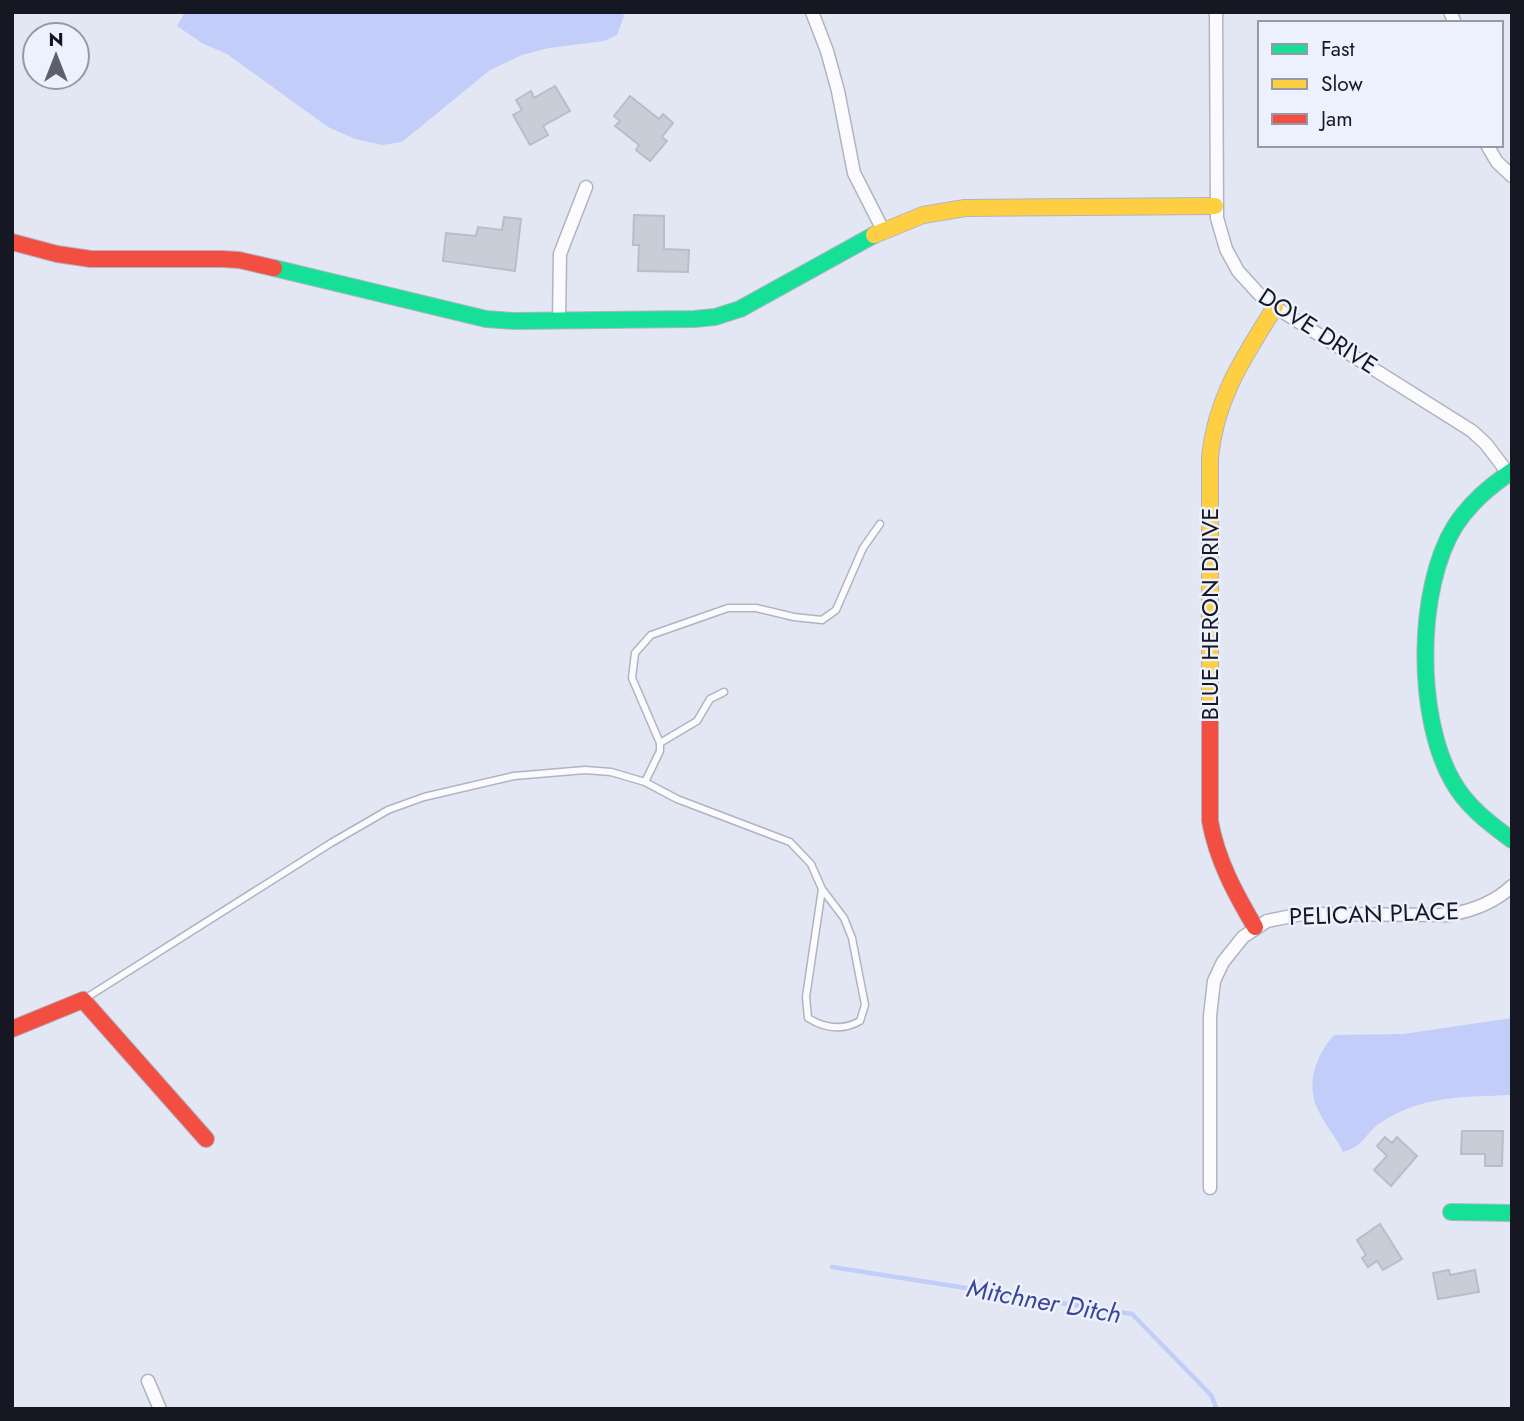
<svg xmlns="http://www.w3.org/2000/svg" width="1524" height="1421" font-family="Jost,sans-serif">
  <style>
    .water { fill: #c2cdf9 }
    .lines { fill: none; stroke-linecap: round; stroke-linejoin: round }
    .stream { stroke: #c2cdf9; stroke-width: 4.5 }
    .building { fill: #c9cdd8; stroke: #babdc8; stroke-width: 2 }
    .lane-casing { stroke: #b1b4c0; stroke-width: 9 }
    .street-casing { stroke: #b1b4c0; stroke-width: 15 }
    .fast-casing { stroke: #b1b4c0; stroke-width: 18 }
    .slow-casing { stroke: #b1b4c0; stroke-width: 18 }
    .jam-casing { stroke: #b1b4c0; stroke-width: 18 }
    .lane { stroke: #fbfbfd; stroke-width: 6 }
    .street { stroke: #fbfbfd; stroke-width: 12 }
    .fast { stroke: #16e098; stroke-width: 16 }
    .slow { stroke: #ffcf43; stroke-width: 16 }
    .jam { stroke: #f24e42; stroke-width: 16 }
    .labels { text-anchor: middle; stroke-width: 5; stroke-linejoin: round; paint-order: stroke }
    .street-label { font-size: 24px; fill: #151822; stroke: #edf0fd }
    .water-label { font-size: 26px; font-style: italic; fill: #3a4596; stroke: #edf0fd }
  </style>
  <rect width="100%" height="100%" fill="#e3e7f4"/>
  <path class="water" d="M185,12H622L624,16L617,35L604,41L549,48L522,55L490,70L402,142L382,145L355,139L328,127L227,54L202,43L177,26Z
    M1512,1018V1095C1463,1097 1423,1095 1380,1123C1363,1135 1366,1145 1343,1152C1336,1137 1325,1125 1318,1110C1305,1085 1316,1055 1334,1035L1403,1034Z"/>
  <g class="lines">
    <path class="stream" d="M832,1267L1132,1314L1211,1395L1217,1409"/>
  </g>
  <path class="building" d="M555,86L570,111L543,126L548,135L530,145L513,115L522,110L516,100L531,91L534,98Z
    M630,96L659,119L663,114L673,123L662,137L667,141L650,161L636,150L639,145L615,126L620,121L614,116Z
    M634,215L664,216V249L689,250L688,272L638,271L639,245H633Z
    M504,217L521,219L515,271L443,261L446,233L476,236L478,227L502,230Z
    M1462,1131H1503L1502,1166H1485V1154H1461Z
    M1385,1137L1392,1143L1397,1137L1417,1156L1391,1186L1374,1170L1387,1156L1377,1146Z
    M1380,1224L1402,1259L1383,1270L1377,1261L1368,1267L1362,1258L1366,1255L1357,1240Z
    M1449,1270L1450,1275L1475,1270L1479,1292L1438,1299L1433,1273Z"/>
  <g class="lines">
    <g class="lane-casing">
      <path id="lane" d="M660,743L697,721L710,699L724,692
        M645,782L660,751V743L632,678L635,653L651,635L728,608H756L794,617L822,620L836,610L863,548L880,524
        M86,998L331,843L388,810L424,797L514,776L585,770L611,772L645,782L677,799L790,842L811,864L822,889L844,918L852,938L865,1005L860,1021C842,1031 824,1028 808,1018L806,997L822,889"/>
    </g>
    <g class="street-casing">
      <path id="street" d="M812,12L827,51L838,91L854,173L883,230
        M1216,12L1217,218L1226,249L1238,271L1258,293L1275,307L1472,431L1486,444L1508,473
        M1450,12L1455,23
        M1487,145L1497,162L1512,176
        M559,321L560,254L586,187
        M1210,1188V1016L1214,981L1223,962L1243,937L1267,921L1302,914L1448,915C1472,911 1494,903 1512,886
        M148,1381L160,1409"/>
    </g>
    <g class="fast-casing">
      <path id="fast" d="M274,268L486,319L514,321L694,319L715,317L740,309L874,235
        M1512,471C1489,487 1470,503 1455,526C1416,589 1416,716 1452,780C1466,806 1489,823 1512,840
        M1451,1212L1512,1213"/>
    </g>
    <g class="slow-casing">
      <path id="slow" d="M874,235L923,215L965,208L1215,206
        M1210,716V457C1216,397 1244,357 1275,307"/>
    </g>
    <g class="jam-casing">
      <path id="jam" d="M12,242L57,254L91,259H222L239,260L274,268
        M1210,716V821C1217,860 1235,893 1255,927
        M12,1029L83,1000L206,1139"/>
    </g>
    <use href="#lane" class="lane"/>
    <use href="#street" class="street"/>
    <use href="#fast" class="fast"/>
    <use href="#slow" class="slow"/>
    <use href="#jam" class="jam"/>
  </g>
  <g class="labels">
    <g class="street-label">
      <text transform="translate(1318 331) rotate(33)" y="8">DOVE DRIVE</text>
      <text transform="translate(1210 614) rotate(-90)" y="8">BLUE HERON DRIVE</text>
      <text transform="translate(1374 914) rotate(-2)" y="8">PELICAN PLACE</text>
    </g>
    <g class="water-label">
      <text transform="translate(1044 1301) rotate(10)" y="9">Mitchner Ditch</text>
    </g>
  </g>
  <rect width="1524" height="1421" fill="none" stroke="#151822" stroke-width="28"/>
  <rect x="1258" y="21" width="245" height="126" fill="#edf0fd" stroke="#979aa5" stroke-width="2"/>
  <rect x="1272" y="44" width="35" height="10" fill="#16e098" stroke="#979aa5" stroke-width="2"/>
  <text x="1321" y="56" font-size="21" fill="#151822">Fast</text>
  <rect x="1272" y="79" width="35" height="10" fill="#ffcf43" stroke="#979aa5" stroke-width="2"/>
  <text x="1321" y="91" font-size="21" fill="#151822">Slow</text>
  <rect x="1272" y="114" width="35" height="10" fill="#f24e42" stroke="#979aa5" stroke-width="2"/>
  <text x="1321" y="126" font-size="21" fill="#151822">Jam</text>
  <g transform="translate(56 56)"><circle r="33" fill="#edf0fd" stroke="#979aa5" stroke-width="2"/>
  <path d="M0-5L12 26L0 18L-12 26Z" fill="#5d606c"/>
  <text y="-10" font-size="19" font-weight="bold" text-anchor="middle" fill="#151822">N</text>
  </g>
</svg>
